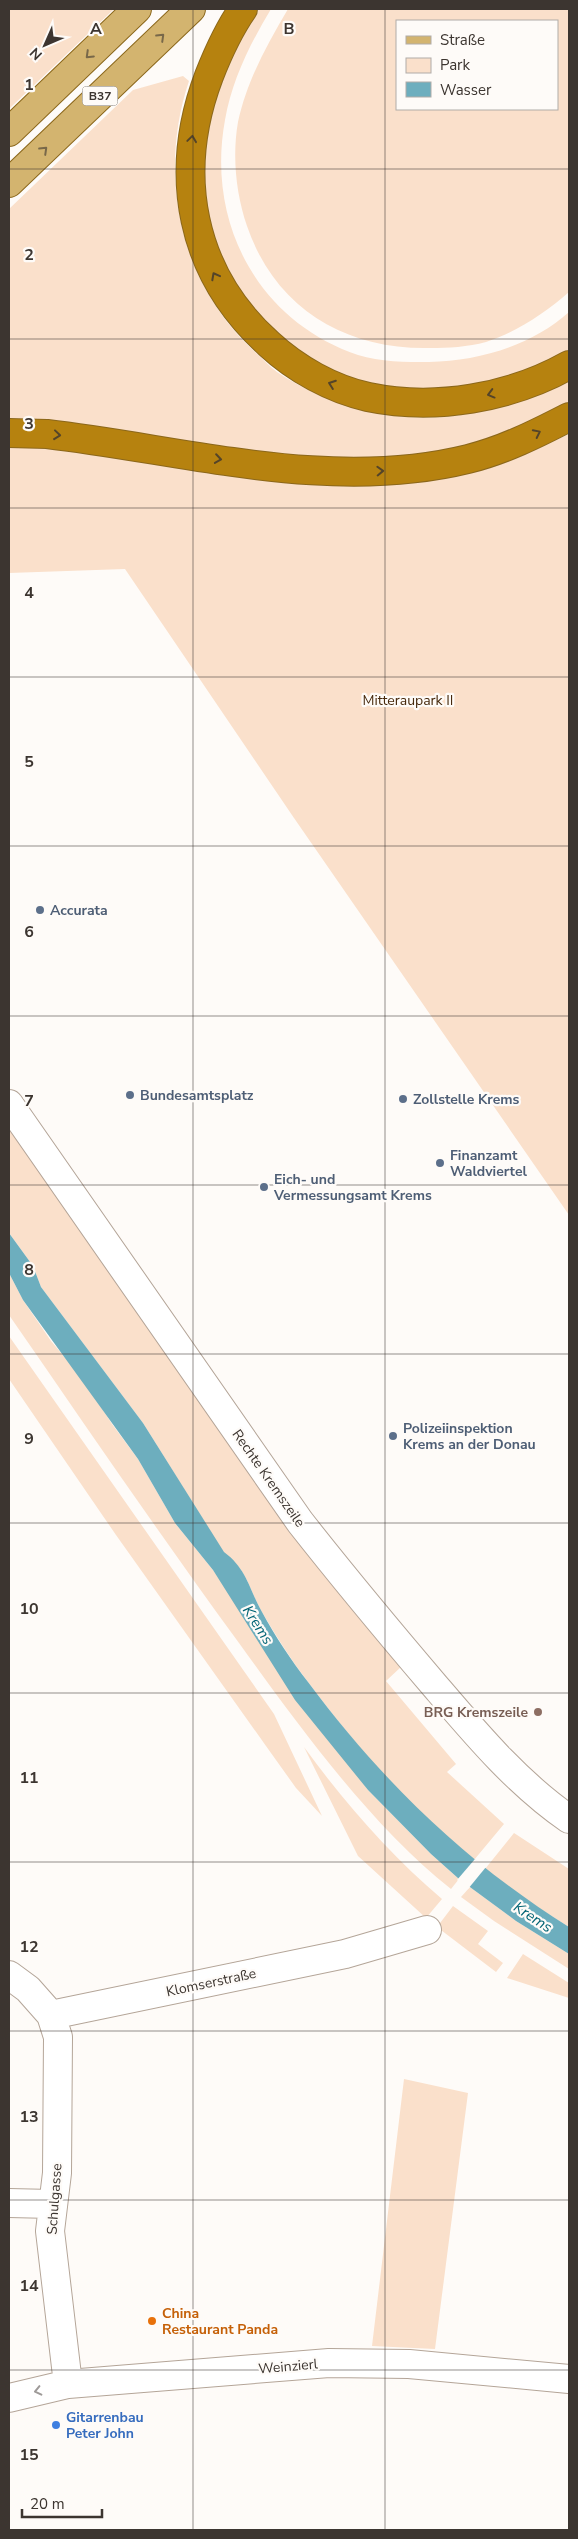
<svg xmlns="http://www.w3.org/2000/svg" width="578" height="2539" font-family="'Nunito Sans',sans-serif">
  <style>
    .green { fill: #fae0cb; fill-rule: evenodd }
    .water { fill: #6daebe }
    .pier { fill: #fefbf8 }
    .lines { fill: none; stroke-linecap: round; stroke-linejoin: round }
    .minor-casing { stroke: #b4a598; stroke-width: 30 }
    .major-casing { stroke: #8b671b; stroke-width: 30 }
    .highway-casing { stroke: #8b671b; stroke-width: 30 }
    .minor { stroke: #fff; stroke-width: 28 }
    .major { stroke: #d3b46f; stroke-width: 28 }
    .highway { stroke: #b6820f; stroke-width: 28 }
    .oneway { stroke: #786849 }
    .oneway2 { stroke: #544429 }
    .oneway3 { stroke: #9e9a98 }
    .grid { fill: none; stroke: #3c3530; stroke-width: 1; stroke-opacity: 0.55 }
    .service-dot { fill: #5c6f8a; stroke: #fefbf8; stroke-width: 2 }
    .education-dot { fill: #8d6e63; stroke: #fefbf8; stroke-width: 2 }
    .food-dot { fill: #e8710a; stroke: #fefbf8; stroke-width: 2 }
    .shop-dot { fill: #3f7fe0; stroke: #fefbf8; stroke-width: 2 }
    .labels { text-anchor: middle; stroke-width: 4.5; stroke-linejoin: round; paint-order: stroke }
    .shield { fill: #fefbf8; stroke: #76706c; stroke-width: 1 }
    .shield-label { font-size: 12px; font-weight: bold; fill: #3c3530 }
    .park-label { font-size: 14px; fill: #472a0d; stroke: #fefbf8 }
    .service-label { font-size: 14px; font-weight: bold; fill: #4e5e75; stroke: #fefbf8; text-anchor: start }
    .street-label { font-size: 14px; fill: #3c3530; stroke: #fefbf8 }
    .education-label { font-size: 14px; font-weight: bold; fill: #785e54; stroke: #fefbf8; text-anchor: end }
    .food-label { font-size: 14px; font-weight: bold; fill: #c56008; stroke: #fefbf8; text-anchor: start }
    .shop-label { font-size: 14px; font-weight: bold; fill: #366cbe; stroke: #fefbf8; text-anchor: start }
    .water-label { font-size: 15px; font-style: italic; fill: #016374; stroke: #fefbf8 }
    .grid-label { font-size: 16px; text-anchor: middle; font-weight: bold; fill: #3c3530; stroke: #fefbf8; stroke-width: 4.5; stroke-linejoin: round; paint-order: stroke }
  </style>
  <rect width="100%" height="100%" fill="#fefbf8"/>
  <path class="green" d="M9,9H114L9,109Z
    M259,9H271C250,44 232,80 225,120C206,223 258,321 358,355C380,362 406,362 429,362C479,361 531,346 569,312V352C553,361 535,367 517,373C506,377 493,383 481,386C453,392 397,392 369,384C262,355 192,251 204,140C210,94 232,47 259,9Z
    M288,9H569V292C545,313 517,332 486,342C468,347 448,348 430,348C345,350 275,308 247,226C236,194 232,156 238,122C247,80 267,45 288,9ZM397,21H557V109H397Z
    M183,76L189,81C157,176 180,284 255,352C262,358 269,366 277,372C316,398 362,412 408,417C463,422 520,402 569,381V403C535,420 501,439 465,448C316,486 159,422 9,422V209L133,90Z
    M569,434V1215L294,818L125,569L9,573V445L45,446C99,454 153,461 207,469C298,482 379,493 470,473C505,465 537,449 569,434Z
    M9,1127L402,1666L386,1681L456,1764L447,1772L504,1824L474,1860C456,1844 437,1829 420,1812C379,1773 342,1727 308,1682C291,1660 276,1636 262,1612C249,1589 247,1569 224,1553L143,1423L41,1287L33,1266L9,1233Z
    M9,1273L23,1300L51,1341L83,1379L112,1424L138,1459L175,1523L213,1570L368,1790L431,1854L459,1879L451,1889C371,1826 298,1725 239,1643C160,1535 85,1425 9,1315Z
    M9,1336L274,1714L322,1816L296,1788L266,1746L116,1535L9,1379Z
    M304,1747C344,1802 390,1855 442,1899L426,1918L358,1856Z
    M514,1833L569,1869V1927L526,1900L485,1869Z
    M470,1887L516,1921L569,1954V1969L494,1921L461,1897Z
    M453,1906L488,1931L478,1944L503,1963L496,1972L437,1927Z
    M523,1954L569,1983V1998L507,1978Z
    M404,2079L468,2093L435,2349L372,2346Z"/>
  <path class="water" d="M9,1233L33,1266L41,1287L143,1423L224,1552C247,1569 249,1589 262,1612C275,1636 291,1660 308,1682C380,1779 466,1863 569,1927V1954L516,1921L459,1879L431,1854L368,1790L295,1700L213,1570L175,1523L138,1459L23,1300L9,1273Z"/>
  <path class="pier" d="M475,1859L486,1867L468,1889L457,1880Z"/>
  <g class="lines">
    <g class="minor-casing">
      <path id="minor" d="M9,1104L300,1522C344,1578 389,1632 435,1686C476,1734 517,1783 569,1819
        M9,1975L28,1989L51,2015L58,2037L57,2173L50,2231L68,2384
        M51,2015L345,1954L427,1930
        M9,2203L52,2204
        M9,2398L68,2384L329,2363L409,2364L569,2379"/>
    </g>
    <g class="major-casing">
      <path id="major" d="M9,132L137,9
        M9,183L191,9"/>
    </g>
    <g class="highway-casing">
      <path id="highway" d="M243,9C229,29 218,53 209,76C172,174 190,273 269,344C296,369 332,389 368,397C435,411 510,398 569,365
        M9,433L47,434C185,450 330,493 468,459C504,450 536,434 569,417"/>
    </g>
    <use href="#minor" class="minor"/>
    <use href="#major" class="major"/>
    <use href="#highway" class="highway"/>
  </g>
  <defs><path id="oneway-chevron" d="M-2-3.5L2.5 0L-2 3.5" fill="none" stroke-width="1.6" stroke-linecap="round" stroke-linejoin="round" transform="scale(1.25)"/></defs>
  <g class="oneway">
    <use href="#oneway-chevron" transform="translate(161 37) rotate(-44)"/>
    <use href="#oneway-chevron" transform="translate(89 55) rotate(136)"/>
    <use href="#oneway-chevron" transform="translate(44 150) rotate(-44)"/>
  </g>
  <g class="oneway2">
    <use href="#oneway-chevron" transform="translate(192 139) rotate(-82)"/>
    <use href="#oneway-chevron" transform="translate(215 276) rotate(-118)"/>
    <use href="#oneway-chevron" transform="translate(332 384) rotate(-160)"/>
    <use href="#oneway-chevron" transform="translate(491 394) rotate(165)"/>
    <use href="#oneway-chevron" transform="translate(537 433) rotate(-26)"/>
    <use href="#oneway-chevron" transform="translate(57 435) rotate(6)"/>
    <use href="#oneway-chevron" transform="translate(218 459) rotate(8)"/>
    <use href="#oneway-chevron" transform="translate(380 471) rotate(-2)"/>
  </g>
  <use class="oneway3" href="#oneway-chevron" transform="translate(38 2391) rotate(167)"/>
  <path class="grid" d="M193,9V2530M385,9V2530M9,169H569M9,339H569M9,508H569M9,677H569M9,846H569M9,1016H569M9,1185H569M9,1354H569M9,1523H569M9,1693H569M9,1862H569M9,2031H569M9,2200H569M9,2370H569"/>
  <g class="service-dot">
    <circle cx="40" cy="910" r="5"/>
    <circle cx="130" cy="1095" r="5"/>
    <circle cx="403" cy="1099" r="5"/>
    <circle cx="440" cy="1163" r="5"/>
    <circle cx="264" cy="1187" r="5"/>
    <circle cx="393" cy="1436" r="5"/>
  </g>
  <circle class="education-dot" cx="538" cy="1712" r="5"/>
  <circle class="food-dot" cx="152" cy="2321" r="5"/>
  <circle class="shop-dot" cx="56" cy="2425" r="5"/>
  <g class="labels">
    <rect class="shield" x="82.5" y="86.5" width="35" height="19" rx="4"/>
    <g class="shield-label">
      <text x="100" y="100">B37</text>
    </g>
    <g class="park-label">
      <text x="408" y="705">Mitteraupark II</text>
    </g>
    <g class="service-label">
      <text x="50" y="915">Accurata</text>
      <text x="140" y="1100">Bundesamtsplatz</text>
      <text x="413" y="1104">Zollstelle Krems</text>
      <text x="450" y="1160">Finanzamt<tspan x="450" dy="16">Waldviertel</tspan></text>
      <text x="274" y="1184">Eich- und<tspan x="274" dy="16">Vermessungsamt Krems</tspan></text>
      <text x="403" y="1433">Polizeiinspektion<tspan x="403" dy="16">Krems an der Donau</tspan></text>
    </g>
    <g class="street-label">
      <text transform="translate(269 1478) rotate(55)" y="5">Rechte Kremszeile</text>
      <text transform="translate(211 1982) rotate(-12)" y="5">Klomserstraße</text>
      <text transform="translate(54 2199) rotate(-86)" y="5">Schulgasse</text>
      <text transform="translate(288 2366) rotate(-5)" y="5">Weinzierl</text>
    </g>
    <g class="education-label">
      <text x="528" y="1717">BRG Kremszeile</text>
    </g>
    <g class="food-label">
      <text x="162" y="2318">China<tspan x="162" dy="16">Restaurant Panda</tspan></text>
    </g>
    <g class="shop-label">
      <text x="66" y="2422">Gitarrenbau<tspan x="66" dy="16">Peter John</tspan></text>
    </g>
    <g class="water-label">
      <text transform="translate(258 1625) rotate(57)" y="5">Krems</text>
      <text transform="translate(533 1917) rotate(33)" y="5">Krems</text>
    </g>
  </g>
  <g class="grid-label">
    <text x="96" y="34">A</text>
    <text x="289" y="34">B</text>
    <text x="29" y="90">1</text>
    <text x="29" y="260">2</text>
    <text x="29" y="429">3</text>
    <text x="29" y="598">4</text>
    <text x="29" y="767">5</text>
    <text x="29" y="937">6</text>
    <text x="29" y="1106">7</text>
    <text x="29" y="1275">8</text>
    <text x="29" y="1444">9</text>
    <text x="29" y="1614">10</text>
    <text x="29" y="1783">11</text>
    <text x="29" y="1952">12</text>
    <text x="29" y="2122">13</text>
    <text x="29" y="2291">14</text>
    <text x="29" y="2460">15</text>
  </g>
  <rect width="578" height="2539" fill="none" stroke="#3c3530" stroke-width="20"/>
  <rect x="396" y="20" width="162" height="90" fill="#fefbf8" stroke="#b0aca8"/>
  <rect x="406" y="36" width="25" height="8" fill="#d3b46f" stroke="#b0aca8"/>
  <text x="440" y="45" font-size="15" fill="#3c3530">Straße</text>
  <rect x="406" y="58" width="25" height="15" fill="#fae0cb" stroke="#b0aca8"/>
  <text x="440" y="70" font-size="15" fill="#3c3530">Park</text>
  <rect x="406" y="82" width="25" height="15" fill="#6daebe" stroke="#b0aca8"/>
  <text x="440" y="95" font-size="15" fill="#3c3530">Wasser</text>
  <g transform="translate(45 45) rotate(225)" stroke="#fefbf8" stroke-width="4" paint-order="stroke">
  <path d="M0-4L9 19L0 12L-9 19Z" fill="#3c3530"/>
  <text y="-8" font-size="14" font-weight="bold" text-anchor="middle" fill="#3c3530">N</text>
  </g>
  <path d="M22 2509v8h80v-8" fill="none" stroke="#3c3530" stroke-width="2.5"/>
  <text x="30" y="2509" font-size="15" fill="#3c3530" stroke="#fefbf8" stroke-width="4" paint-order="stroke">20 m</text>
</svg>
